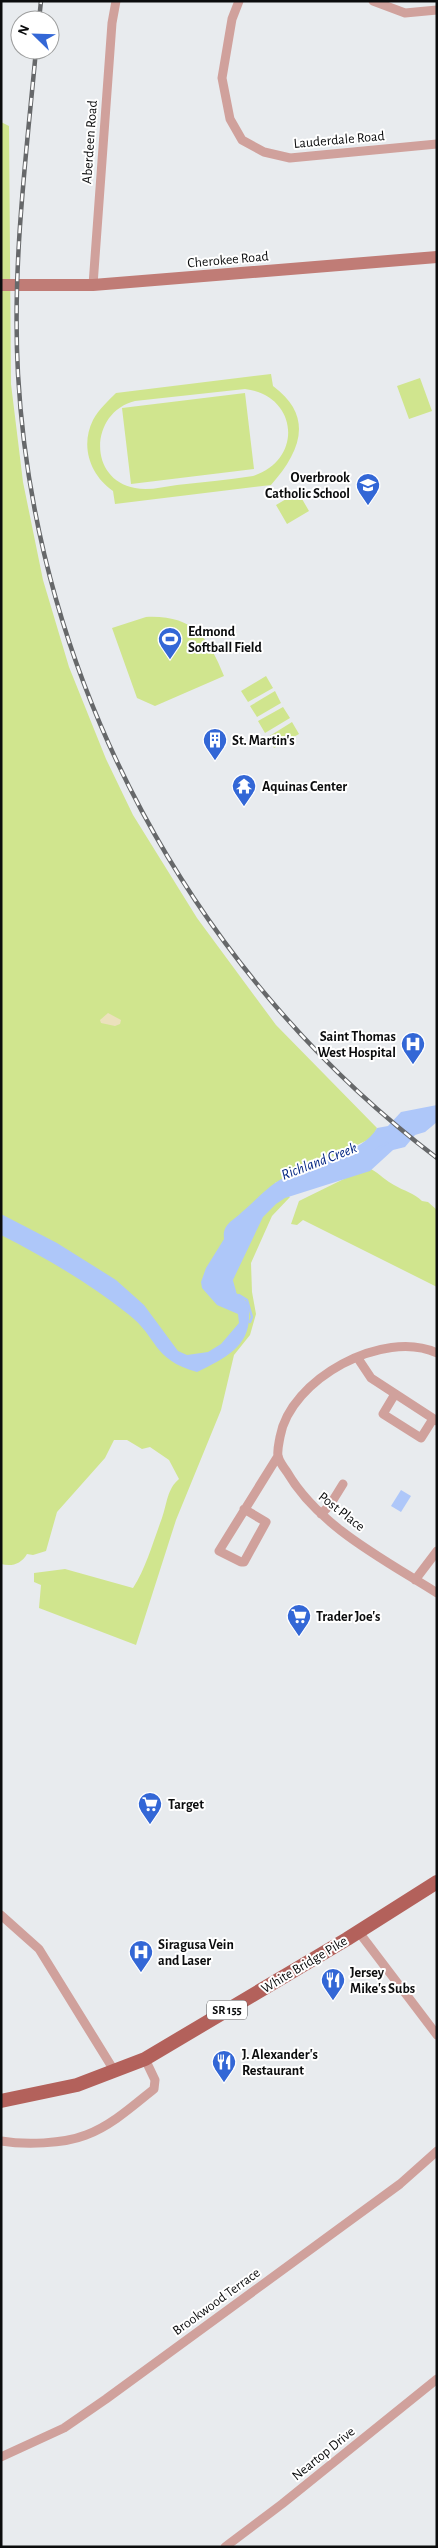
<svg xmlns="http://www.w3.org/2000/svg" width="438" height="2548" font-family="'Alegreya Sans',sans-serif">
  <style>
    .green { fill: #d0e58e; fill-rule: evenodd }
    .sand { fill: #ebe1bc }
    .water { fill: #aec7f9 }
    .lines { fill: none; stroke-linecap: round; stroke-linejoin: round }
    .stream { stroke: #aec7f9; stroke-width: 2.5 }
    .street { stroke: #d0a19c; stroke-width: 9 }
    .secondary { stroke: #c07c76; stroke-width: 12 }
    .primary { stroke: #b3615b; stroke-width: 14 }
    .rail-casing { stroke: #66686a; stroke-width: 4.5 }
    .rail { stroke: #fff; stroke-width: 2.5; stroke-dasharray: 8; stroke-linecap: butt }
    .labels { text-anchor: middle; stroke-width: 4; stroke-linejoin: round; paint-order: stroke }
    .shield { fill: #fff; stroke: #545556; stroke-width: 1 }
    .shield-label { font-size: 12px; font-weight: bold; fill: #0b0c0d }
    .street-label { font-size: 14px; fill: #0b0c0d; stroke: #fff }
    .poi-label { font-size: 14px; font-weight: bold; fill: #0b0c0d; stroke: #fff; text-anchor: start }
    .water-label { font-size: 15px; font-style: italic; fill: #072984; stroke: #fff }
  </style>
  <rect width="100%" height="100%" fill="#e8ebee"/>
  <path class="green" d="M1,122L9,126L11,384L23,482L43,580L69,667L106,759L133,815L197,918L276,1025L377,1128L372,1138L275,1183L290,1197L272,1216L251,1263L252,1292L256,1314L250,1335L234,1355L221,1410L176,1520L136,1645L39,1608L41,1585L34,1582V1573L65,1569L133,1588C146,1568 153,1542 162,1518C167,1504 167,1489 179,1479L169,1460L150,1447L142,1449L127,1440H114L105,1458L57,1512L46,1551L33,1555L27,1554C21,1564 12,1567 1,1564Z
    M271,374L273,386C315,417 300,452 271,485L115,504L113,491C90,475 80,446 93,420C99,409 108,401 116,393ZM245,389C298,395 304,460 253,476C227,480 202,482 177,485C163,487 148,491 135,488C87,479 90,412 135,401Z
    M420,378L432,411L409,419L397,386Z
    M245,393L254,469L131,484L122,408Z
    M298,492L309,511L287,524L276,505Z
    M146,617C192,615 208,636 224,676L155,706L137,698L112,628Z
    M266,676L273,688L248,702L241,691Z
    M275,691L281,703L257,717L250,706Z
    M283,707L290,718L265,733L258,721Z
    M292,722L299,734L274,748L268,737Z
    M371,1169C380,1174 386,1181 394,1185C404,1191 414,1193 422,1201L428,1202L437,1210V1287L303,1220L297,1225L291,1224L299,1201L356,1173Z"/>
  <path class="sand" d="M108,1013L121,1020L120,1024L115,1026L101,1023L100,1020Z"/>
  <path class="water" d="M437,1105V1122L425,1132L415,1135L405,1147L393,1150L370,1171L285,1198L276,1204L263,1217L232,1282L233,1290L248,1303C255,1344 229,1356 197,1372C151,1359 159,1338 128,1314C89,1283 46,1258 1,1235V1214L57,1243L116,1280L144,1305L178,1351L187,1355L208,1352L221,1344L239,1323L238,1314L217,1305L202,1288L201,1282L206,1268L224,1239C222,1224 233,1221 242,1212C256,1200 267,1187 283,1178C308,1164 364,1153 377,1128L388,1126L401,1112Z
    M401,1490L411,1496L401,1512L391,1506Z"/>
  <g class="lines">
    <path class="stream" d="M377,1149L387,1143
      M231,1278L235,1292
      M239,1295L247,1300L252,1317L250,1322"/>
    <path class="street" d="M239,1L232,19L222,78L230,119L242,140L264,152L290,158L437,144
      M373,1L405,13L437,10
      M93,285L112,23L116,1
      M437,1353C384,1328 290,1379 280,1437C279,1443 277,1450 278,1456C279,1461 284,1468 287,1472C319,1527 385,1560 437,1593
      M357,1357L371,1378L437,1421
      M395,1394L383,1414L421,1438L433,1419
      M244,1509L266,1522L244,1562H241L219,1551L278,1456
      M321,1514L330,1505L343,1484
      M415,1580L437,1551
      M1,1915L39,1949L115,2072
      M358,1931L437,2035
      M1,2141C25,2145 63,2144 86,2135C111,2126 134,2105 154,2089L155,2080L145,2059
      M1,2457L64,2428L106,2399L400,2184L437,2151
      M225,2547L282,2504L437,2379"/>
    <path class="secondary" d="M1,285H93L437,257"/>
    <path class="primary" d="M1,2101L77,2085L145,2059L347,1939L437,1882"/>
    <g class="rail-casing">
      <path id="rail" d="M39,20L41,1
        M36,50C26,158 12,265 18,374C35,681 192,972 437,1158"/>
    </g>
    <use href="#rail" class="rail"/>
  </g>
  <defs>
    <g id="school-pin" transform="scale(1.25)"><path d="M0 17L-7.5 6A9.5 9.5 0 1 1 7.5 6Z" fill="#3367d6" stroke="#fff"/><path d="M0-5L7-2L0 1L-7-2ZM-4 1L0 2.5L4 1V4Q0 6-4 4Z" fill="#fff"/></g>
    <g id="stadium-pin" transform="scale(1.25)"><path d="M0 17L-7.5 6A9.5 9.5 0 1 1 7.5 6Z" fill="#3367d6" stroke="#fff"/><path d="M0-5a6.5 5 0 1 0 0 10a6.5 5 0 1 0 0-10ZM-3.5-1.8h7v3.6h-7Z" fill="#fff"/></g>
    <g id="building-pin" transform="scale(1.25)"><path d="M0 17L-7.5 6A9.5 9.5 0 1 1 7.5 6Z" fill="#3367d6" stroke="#fff"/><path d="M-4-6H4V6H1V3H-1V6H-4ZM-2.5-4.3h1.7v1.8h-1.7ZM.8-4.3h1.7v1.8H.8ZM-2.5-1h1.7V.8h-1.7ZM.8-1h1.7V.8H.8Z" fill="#fff"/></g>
    <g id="temple-pin" transform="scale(1.25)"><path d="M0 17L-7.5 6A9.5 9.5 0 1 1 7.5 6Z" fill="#3367d6" stroke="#fff"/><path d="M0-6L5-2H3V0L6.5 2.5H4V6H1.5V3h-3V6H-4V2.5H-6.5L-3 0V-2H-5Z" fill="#fff"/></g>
    <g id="hospital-pin" transform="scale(1.25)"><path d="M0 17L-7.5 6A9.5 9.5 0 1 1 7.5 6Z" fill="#3367d6" stroke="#fff"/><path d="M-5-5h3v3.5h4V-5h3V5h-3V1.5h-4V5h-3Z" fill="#fff"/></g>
    <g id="supermarket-pin" transform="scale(1.25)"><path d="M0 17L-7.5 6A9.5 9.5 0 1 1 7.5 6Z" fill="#3367d6" stroke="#fff"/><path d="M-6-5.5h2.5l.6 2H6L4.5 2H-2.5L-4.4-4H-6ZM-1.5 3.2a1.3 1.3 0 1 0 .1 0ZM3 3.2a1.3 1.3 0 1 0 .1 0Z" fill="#fff"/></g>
    <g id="restaurant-pin" transform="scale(1.25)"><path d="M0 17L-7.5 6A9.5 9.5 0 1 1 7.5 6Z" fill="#3367d6" stroke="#fff"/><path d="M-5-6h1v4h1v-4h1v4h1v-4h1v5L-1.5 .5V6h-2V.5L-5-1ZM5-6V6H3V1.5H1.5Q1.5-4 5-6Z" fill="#fff"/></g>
  </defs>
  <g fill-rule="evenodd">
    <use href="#school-pin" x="368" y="485"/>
    <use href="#stadium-pin" x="170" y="639"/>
    <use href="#building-pin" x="215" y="740"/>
    <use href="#temple-pin" x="244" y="786"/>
    <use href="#hospital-pin" x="413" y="1044"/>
    <use href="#supermarket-pin" x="299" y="1616"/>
    <use href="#supermarket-pin" x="150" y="1804"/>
    <use href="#hospital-pin" x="141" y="1952"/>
    <use href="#restaurant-pin" x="333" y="1980"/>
    <use href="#restaurant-pin" x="224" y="2062"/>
  </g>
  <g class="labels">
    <rect class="shield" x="207" y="2000.5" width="40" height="19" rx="4"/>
    <g class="shield-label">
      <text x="227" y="2014">SR 155</text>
    </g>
    <g class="street-label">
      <text transform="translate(339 139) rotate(-5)" y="5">Lauderdale Road</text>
      <text transform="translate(89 142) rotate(-86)" y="5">Aberdeen Road</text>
      <text transform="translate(228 259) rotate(-5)" y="5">Cherokee Road</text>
      <text transform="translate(342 1511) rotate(38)" y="5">Post Place</text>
      <text transform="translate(304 1964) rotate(-31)" y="5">White Bridge Pike</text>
      <text transform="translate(216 2301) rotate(-36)" y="5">Brookwood Terrace</text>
      <text transform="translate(323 2453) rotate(-39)" y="5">Neartop Drive</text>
    </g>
    <g class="poi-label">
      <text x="350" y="482" text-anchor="end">Overbrook<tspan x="350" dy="16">Catholic School</tspan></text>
      <text x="188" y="636">Edmond<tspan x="188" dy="16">Softball Field</tspan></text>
      <text x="232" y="745">St. Martin's</text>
      <text x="262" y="791">Aquinas Center</text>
      <text x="396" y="1041" text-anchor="end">Saint Thomas<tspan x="396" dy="16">West Hospital</tspan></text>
      <text x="316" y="1621">Trader Joe's</text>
      <text x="168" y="1809">Target</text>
      <text x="158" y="1949">Siragusa Vein<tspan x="158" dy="16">and Laser</tspan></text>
      <text x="350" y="1977">Jersey<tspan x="350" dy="16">Mike's Subs</tspan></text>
      <text x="242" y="2059">J. Alexander's<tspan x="242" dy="16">Restaurant</tspan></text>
    </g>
    <g class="water-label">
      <text transform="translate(319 1161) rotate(-21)" y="5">Richland Creek</text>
    </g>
  </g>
  <rect width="438" height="2548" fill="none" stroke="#0b0c0d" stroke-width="5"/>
  <g transform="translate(35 35) rotate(293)"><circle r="24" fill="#ffffff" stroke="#9d9e9e"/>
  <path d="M0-4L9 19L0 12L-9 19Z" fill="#3367d6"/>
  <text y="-8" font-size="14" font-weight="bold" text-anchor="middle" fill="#0b0c0d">N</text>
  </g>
</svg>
